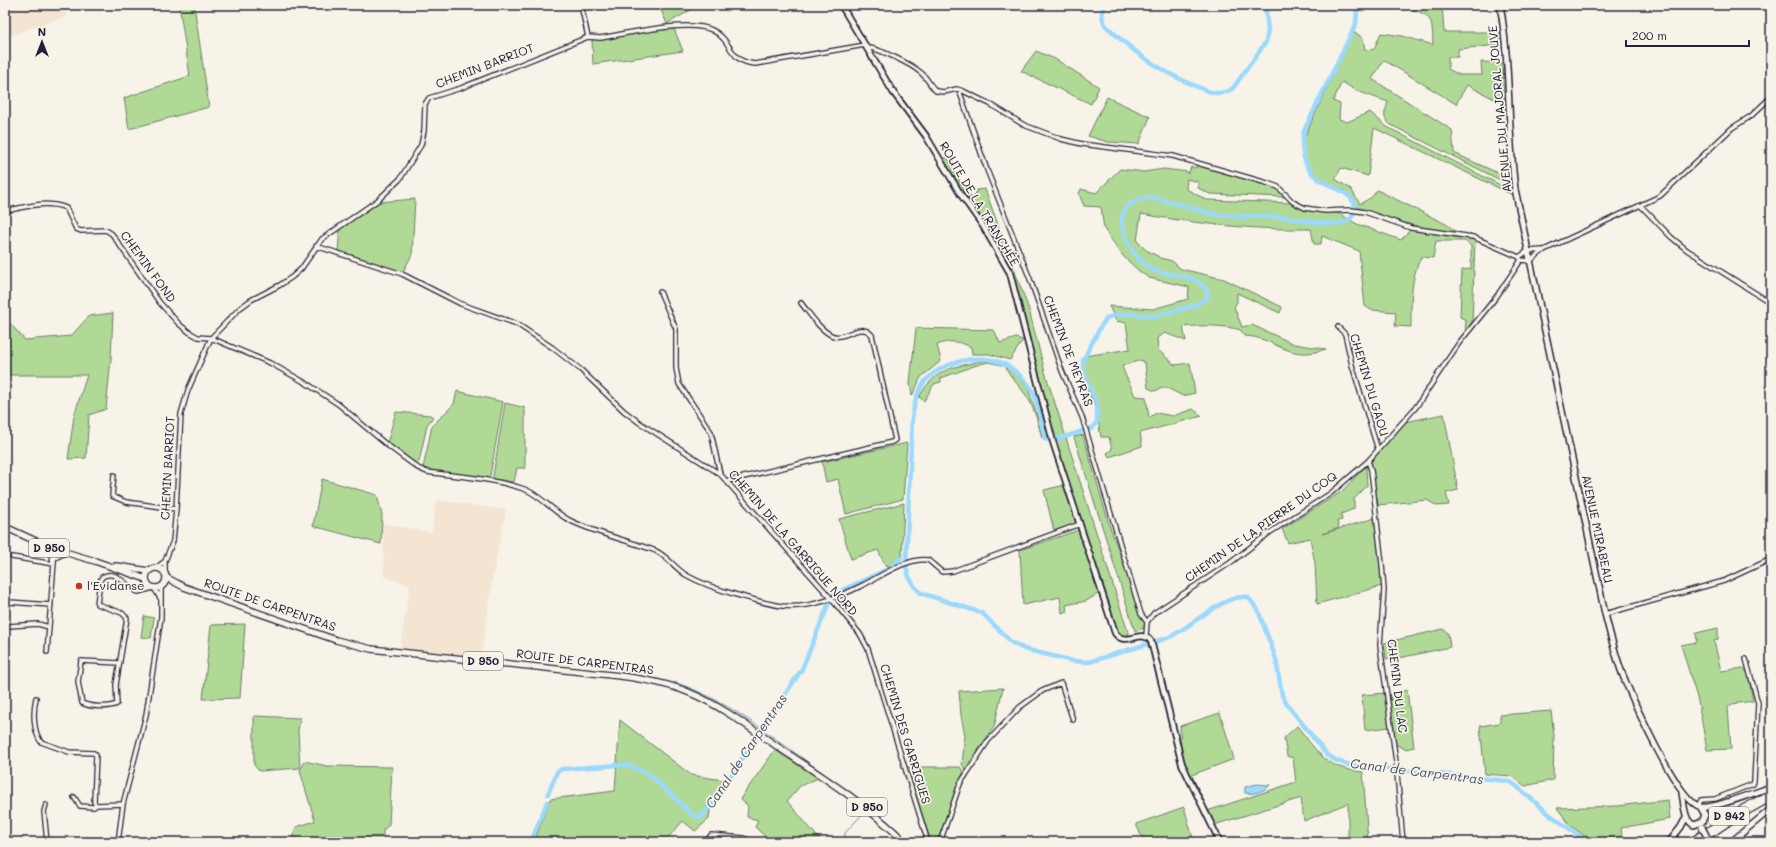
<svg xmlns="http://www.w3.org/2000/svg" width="1776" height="847" font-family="Mali,sans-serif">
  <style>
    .built { fill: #f4e4d2 }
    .green { fill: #b1d996; stroke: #6a7e68 }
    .water { fill: #9bd9fd; stroke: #6b90af }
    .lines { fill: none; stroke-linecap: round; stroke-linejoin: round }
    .stream { stroke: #6b90af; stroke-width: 1 }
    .canal { stroke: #9bd9fd; stroke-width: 4.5 }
    .minor-casing { stroke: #22223b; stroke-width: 6 }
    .tertiary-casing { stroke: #22223b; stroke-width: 8 }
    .secondary-casing { stroke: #22223b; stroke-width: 8 }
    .primary-casing { stroke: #22223b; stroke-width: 8 }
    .minor { stroke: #f7f3e8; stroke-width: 3.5 }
    .tertiary { stroke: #f7f3e8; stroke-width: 4.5 }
    .secondary { stroke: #f7f3e8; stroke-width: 5 }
    .primary { stroke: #f7f3e8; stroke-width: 5.5 }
    .secondary-bridge-casing { stroke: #22223b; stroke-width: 8; stroke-linecap: butt }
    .secondary-bridge { stroke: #f7f3e8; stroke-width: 5 }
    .poi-dot { fill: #c8321e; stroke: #f7f3e8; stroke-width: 1.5 }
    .labels { text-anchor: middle; stroke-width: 3.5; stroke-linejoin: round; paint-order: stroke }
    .shield { fill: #f7f3e8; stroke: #62616f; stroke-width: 1 }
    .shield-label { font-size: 11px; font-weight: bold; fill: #22223b }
    .street-label { font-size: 12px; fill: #22223b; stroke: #f7f3e8 }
    .poi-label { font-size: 12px; fill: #22223b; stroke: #f7f3e8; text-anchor: start }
    .water-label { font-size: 13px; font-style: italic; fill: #40506c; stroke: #f7f3e8 }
  </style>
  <rect width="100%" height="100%" fill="#f7f3e8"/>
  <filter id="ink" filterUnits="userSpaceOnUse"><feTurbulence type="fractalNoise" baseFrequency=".025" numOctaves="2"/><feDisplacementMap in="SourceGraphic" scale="8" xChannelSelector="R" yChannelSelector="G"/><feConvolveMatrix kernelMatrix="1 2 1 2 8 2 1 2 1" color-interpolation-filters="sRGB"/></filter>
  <g filter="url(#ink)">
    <path class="built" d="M5,5H64L66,17L5,37Z
      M436,500L506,510L493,575L481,658L400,649L410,585L384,577L383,523L432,533Z"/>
    <path class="green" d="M179,5H194L209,107L129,129L124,98L190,76Z
      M659,5H699L667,24Z
      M1401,5H1442L1444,32H1499L1500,45L1458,49V57H1448V69L1460,75H1482L1481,62L1502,63L1504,104L1467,85L1456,104L1384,60L1372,79L1452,130L1454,153L1511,179L1512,186L1391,125C1381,117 1385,113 1388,102L1357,91L1342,82L1333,101L1340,104L1339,119L1347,122L1370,112L1387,127L1512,191L1513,195L1374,128L1368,176L1341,168L1335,179L1351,189L1360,204L1372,197L1377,190L1446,224L1458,233L1415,226L1356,207L1345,191L1318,178L1312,172L1305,160L1303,150V140L1352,34L1356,33L1363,38L1365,50L1374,49L1381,33L1403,36L1433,45C1432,12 1431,17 1401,5Z
      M665,29H674L683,51L593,64L592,40Z
      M1036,51L1055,59L1099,87L1091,104L1021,71Z
      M1107,97L1150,117L1139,144L1108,142L1088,136Z
      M948,158L961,184L973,199L977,190L985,189L1029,310L1045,372L1129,635L1124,637L1118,630L1054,437L1011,273C993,232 964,197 942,159Z
      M1198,164L1274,185L1285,197L1210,194L1198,188V182L1187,179L1186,189L1207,200L1293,203L1297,206L1310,211L1338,213L1357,224L1401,240L1410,230L1475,240L1472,325L1465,334L1466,320L1460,317L1462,270L1471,269V246L1465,241H1436L1433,258L1421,257C1410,279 1411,303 1411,327L1395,326L1396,312L1371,310L1365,306L1359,251L1322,236L1321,244H1314L1311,229C1253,230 1198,224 1141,214L1137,241L1146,250L1161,258L1172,261L1181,269L1224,279L1282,307L1280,313L1237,293V302L1234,307L1242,327L1252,325L1294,344L1326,349C1287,363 1277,337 1244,336L1241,330C1222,325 1204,325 1183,327L1186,341L1165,333L1157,338L1158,350L1175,365L1190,363L1195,393L1183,396L1165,387L1155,391L1148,388L1145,363L1141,360L1122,366C1125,377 1131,385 1135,396L1146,397L1149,418L1156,413L1173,416L1193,409L1202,416L1140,433L1142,446L1109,457L1107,453L1112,449L1109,437H1101C1099,429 1099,421 1097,413C1092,394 1075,376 1085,356L1130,349L1126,323L1116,321L1109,306L1153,309L1188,299L1189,287L1149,278L1139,271L1123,256L1104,229L1101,207L1084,206L1079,194L1081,189L1096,193L1120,169L1144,172L1164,169L1188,172V174L1191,167L1196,168Z
      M415,199L412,255L402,273L338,251L340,229L379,202Z
      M113,313L111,359L106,409L89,415L86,458L68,459L74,416L87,375H5V318L25,340L71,336L89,316Z
      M916,328L994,330L1000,343L1016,338L1023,340L1010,360L989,354H972L971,347C959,341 949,340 937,345L941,361L921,377L912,396L910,383Z
      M983,361L998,363L1010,368L1027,386L1035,408L1042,438C1039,425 1035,411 1029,400C1022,388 1011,379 1005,366L988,362L974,366L941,378V382L934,384L924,401L919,397C936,368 952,367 983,361Z
      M457,391L503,402L490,476L487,477L428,471L423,468L432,426L454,404Z
      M505,403L525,408V468H517L514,482L494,479L493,476Z
      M396,412L430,415L433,417L427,425L419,462L415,464L387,443Z
      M1444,414L1458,490L1446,493L1449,505L1437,506L1427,500L1378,505L1371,463L1373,458L1405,422Z
      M1083,435L1110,527L1145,622L1144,628L1135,631L1074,437Z
      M907,443L903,499L846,514L838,479L826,482L822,462Z
      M1366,466L1367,486L1354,499V509L1341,514L1342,520L1337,521L1339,528L1322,534L1375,518L1382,586L1317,604L1315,563L1310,538L1288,543L1282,529L1341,492Z
      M322,479L377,495L382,515L381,544L313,526Z
      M1065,485L1078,523L1054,531L1044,490Z
      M904,503L902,555L891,566L885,565L878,550L851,559L839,519Z
      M1079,530L1099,589L1098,594L1086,601L1066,605L1067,611L1062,613L1060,597L1023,605L1020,550Z
      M144,616L154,618L151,638L141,637Z
      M245,624L240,698L203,699L211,625Z
      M1718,628V639L1714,641L1721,671L1744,668L1748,674L1753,701L1732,704L1728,707L1731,749L1707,750L1698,701L1681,645L1697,642L1696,633Z
      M1443,629L1448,633L1450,647L1404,657L1386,659L1384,643Z
      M1003,688L994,727L965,769L962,764L965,736L961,715L959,691Z
      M1407,690L1414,747L1405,749L1395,744L1389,695Z
      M1386,693L1390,727L1365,730L1362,695Z
      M1551,711L1554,735L1553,780L1525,786L1512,776L1485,774L1480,726L1500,723V715Z
      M1220,713L1234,759L1189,776L1181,752L1180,726Z
      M254,716L300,718L298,731L300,768L259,771L254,765Z
      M620,720L691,775L723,780L711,803L709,819L695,831L683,821L664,842H534L550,799L615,791Z
      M1297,726C1320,755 1325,768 1363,772L1368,842H1348V803L1304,821L1301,798L1214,825L1207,811L1296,782L1293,758L1287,756L1284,738Z
      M775,750L818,778L800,786L787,801L822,842H771L755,827L758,820L747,817L748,806L740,799Z
      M304,761L327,766L392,767L389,825L383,830V842H295L292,839L296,827L315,821L300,771Z
      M907,767H960L964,772L958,783L937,842H931Z
      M1668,800L1670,819L1621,828L1622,836L1590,840L1570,825L1557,808L1617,806Z
      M1184,807L1194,842H1144L1136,824Z"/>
    <path class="water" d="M1257,784L1270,785C1266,791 1252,795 1245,793V787Z"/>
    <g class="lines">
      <path class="stream" d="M674,682C724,698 767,733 809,763C844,788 880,811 910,842
        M845,842V833L865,811"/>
      <path class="canal" d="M1106,5C1100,12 1102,17 1105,25C1134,52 1156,69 1193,85C1207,91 1220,98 1233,88L1266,42L1268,30L1265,5
        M1355,5L1357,11L1356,24L1304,131C1300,147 1303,167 1317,178C1327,187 1363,193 1353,215C1351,219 1346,222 1341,223C1322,226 1300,218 1281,217C1259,215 1236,219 1214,214C1195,210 1176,203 1156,198C1148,196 1143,198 1136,201C1105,213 1132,259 1152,269C1170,278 1197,272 1208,292L1207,298L1196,305L1156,316L1130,314L1115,315L1107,318L1101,326L1083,360V371L1097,405V422L1092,428L1052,441L1045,439C1042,425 1038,395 1028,384C1020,375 1010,365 999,362C976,354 944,362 927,379C917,389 914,405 912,418L906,566C908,577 912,586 921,593L982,613L1011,642L1024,649L1073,661L1089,662L1167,638C1191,628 1222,594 1248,597L1258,610L1276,659L1282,695L1286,703L1327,755L1337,761L1350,765L1508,781L1514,784L1549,814L1588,842
        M833,596L838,592L890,568L901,558
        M548,794L557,772L562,769L620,765H627L638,769L650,775L694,816L701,817L712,804L802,669L829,603
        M531,842L547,802"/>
      <g class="minor-casing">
        <path id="minor" d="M581,5L588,37
          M867,48C877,47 912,65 920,72C927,77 930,86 936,91L944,92L957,89L963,91L990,104L1024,125L1061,139L1082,144L1173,156L1267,183L1278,187L1293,202L1305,208L1325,211L1351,210L1365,212L1411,228L1473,237L1519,257L1521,260L1530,261L1544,250L1660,196L1732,128L1751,116L1771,97
          M959,90L987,170L1030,279L1062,371L1082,417L1141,614L1147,622
          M1641,206L1671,237L1687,250L1771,303
          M5,211C25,207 46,200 66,208L76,229L81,231L106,230L112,234L160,303L179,324L189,332L198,337L211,338L270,363L306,383L338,404L387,445L418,468L427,472C460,477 492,478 524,489C541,495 553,512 569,520C597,534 627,540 656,551C668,557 675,568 686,575C702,584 720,590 737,595C752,599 767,604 782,606C810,609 839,597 863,585C881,576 908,557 928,560L942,572L953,571L1080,524
          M316,246L402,274L461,304L517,324L553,348L581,370L624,411L640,423L720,474L829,596L860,634L868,649L928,842
          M1519,257L1528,251L1543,250
          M660,292L676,329V368L679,384L711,432L720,474
          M1338,327L1345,334L1352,365L1378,450
          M1368,461L1371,470L1382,564L1384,590L1380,645L1396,762L1403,842
          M114,475L112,496L126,502L176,509
          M727,481L892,442L895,440L872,335C860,320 845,342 831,335C819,329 810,314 801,303
          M51,548L53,563
          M12,557L54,564
          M55,558L65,553
          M156,568L164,562
          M165,572V561L173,541L176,509L181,414L188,390L211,338L240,308L251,300L280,285L292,277L301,269L322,239L378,200L400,179L421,145L424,131L425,104L429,98L461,88L588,37L600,38C625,34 689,19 712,30C733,40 728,62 755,64L865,45
          M154,588L160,598
          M144,589L147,583
          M7,600L9,602L51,605
          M1605,614L1724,581L1771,559
          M9,626L38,624L49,627
          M1146,636L1147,622L1154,613L1230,563L1269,533L1331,493L1368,461L1416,407L1459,343L1497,296L1521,260
          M47,652L55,550
          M119,663L81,661L78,682L82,703C90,707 108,708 117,704L116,685L127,618L122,613L97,604L100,581L102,577C116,568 127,588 138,592L153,588
          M36,698C33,711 33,731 41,742L69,752L94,753L96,755L94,802L96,805L123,804
          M74,797L80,806L94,807L96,805
          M46,805L44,811L47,842
          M1698,806L1701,800L1715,799L1753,784L1754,781L1758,703L1746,659
          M118,842L123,804L146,715L161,617V587
          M706,842L711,835L743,838L755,842
          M940,842L960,784L988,741L1020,707L1042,691L1061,683L1073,720"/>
      </g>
      <g class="tertiary-casing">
        <path id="tertiary" d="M841,5L893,92L926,136L961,195L983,226L1010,273L1053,442L1115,633C1125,648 1142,628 1151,641L1182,764L1220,842"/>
      </g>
      <g class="secondary-casing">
        <path id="secondary" d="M1500,5C1511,65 1507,128 1515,189L1605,614C1610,634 1615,654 1622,673C1632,698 1677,802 1701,807C1711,810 1759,791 1771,787
          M1682,793C1684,803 1684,821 1694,825L1702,822L1705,815L1701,808
          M1669,842L1681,827L1686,817
          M1731,842L1771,809"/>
      </g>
      <g class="primary-casing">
        <path id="primary" d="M5,527L51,548L95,561L146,579
          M116,566L149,571
          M146 578a10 10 0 1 1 20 0a10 10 0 1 1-20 0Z
          M167,578L184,587L336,640L371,649L620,676C644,679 666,683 688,692C722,706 753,730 784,751C826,779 868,806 905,842
          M1690,842L1734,813L1771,793
          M1699,842L1737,817L1771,798"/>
      </g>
      <use href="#minor" class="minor"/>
      <use href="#tertiary" class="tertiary"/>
      <use href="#secondary" class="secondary"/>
      <use href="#primary" class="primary"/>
      <g class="secondary-bridge-casing">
        <path id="secondary-bridge" d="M1702,827L1709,841"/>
      </g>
      <use href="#secondary-bridge" class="secondary-bridge"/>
    </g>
  </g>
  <circle class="poi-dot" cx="79" cy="586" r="4"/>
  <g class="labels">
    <g class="shield">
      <rect x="29" y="539" width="40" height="18" rx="3"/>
      <rect x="463" y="652" width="40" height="18" rx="3"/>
      <rect x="847" y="798" width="40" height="18" rx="3"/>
      <rect x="1709" y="807" width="40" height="18" rx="3"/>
    </g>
    <g class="shield-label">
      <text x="49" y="552">D 950</text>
      <text x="483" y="665">D 950</text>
      <text x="867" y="811">D 950</text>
      <text x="1729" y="820">D 942</text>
    </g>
    <g class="street-label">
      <text transform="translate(485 66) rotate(-21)" y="4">CHEMIN BARRIOT</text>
      <text transform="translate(1500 109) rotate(-95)" y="4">AVENUE DU MAJORAL JOUVE</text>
      <text transform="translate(979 204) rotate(59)" y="4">ROUTE DE LA TRANCHÉE</text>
      <text transform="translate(148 267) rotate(54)" y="4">CHEMIN FOND</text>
      <text transform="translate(1068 351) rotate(69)" y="4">CHEMIN DE MEYRAS</text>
      <text transform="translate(1369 385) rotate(73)" y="4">CHEMIN DU GAOU</text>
      <text transform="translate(168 468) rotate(-87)" y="4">CHEMIN BARRIOT</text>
      <text transform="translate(1261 527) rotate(-35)" y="4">CHEMIN DE LA PIERRE DU COQ</text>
      <text transform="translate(1597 529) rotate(78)" y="4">AVENUE MIRABEAU</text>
      <text transform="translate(793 543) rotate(49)" y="4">CHEMIN DE LA GARRIGUE NORD</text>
      <text transform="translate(270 605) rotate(19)" y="4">ROUTE DE CARPENTRAS</text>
      <text transform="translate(585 662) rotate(7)" y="4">ROUTE DE CARPENTRAS</text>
      <text transform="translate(1397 686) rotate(83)" y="4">CHEMIN DU LAC</text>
      <text transform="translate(905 734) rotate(73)" y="4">CHEMIN DES GARRIGUES</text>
    </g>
    <g class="poi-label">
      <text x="87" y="590">l'Evidanse</text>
    </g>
    <g class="water-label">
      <text transform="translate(746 751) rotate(-56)" y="5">Canal de Carpentras</text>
      <text transform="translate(1417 771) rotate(7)" y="5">Canal de Carpentras</text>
    </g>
  </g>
  <rect width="1776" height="847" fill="none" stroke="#f7f3e8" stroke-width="20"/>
  <rect x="10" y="10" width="1756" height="827" fill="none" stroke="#22223b" stroke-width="1.5" filter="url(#ink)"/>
  <g transform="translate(42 42)" stroke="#f7f3e8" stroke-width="3" paint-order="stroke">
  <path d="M0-3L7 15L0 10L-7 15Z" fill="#22223b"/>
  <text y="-6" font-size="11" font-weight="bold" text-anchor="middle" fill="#22223b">N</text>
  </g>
  <path d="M1626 40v6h123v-6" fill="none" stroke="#22223b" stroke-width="2"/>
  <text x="1632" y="40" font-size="12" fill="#22223b" stroke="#f7f3e8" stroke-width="3" paint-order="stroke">200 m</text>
</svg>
